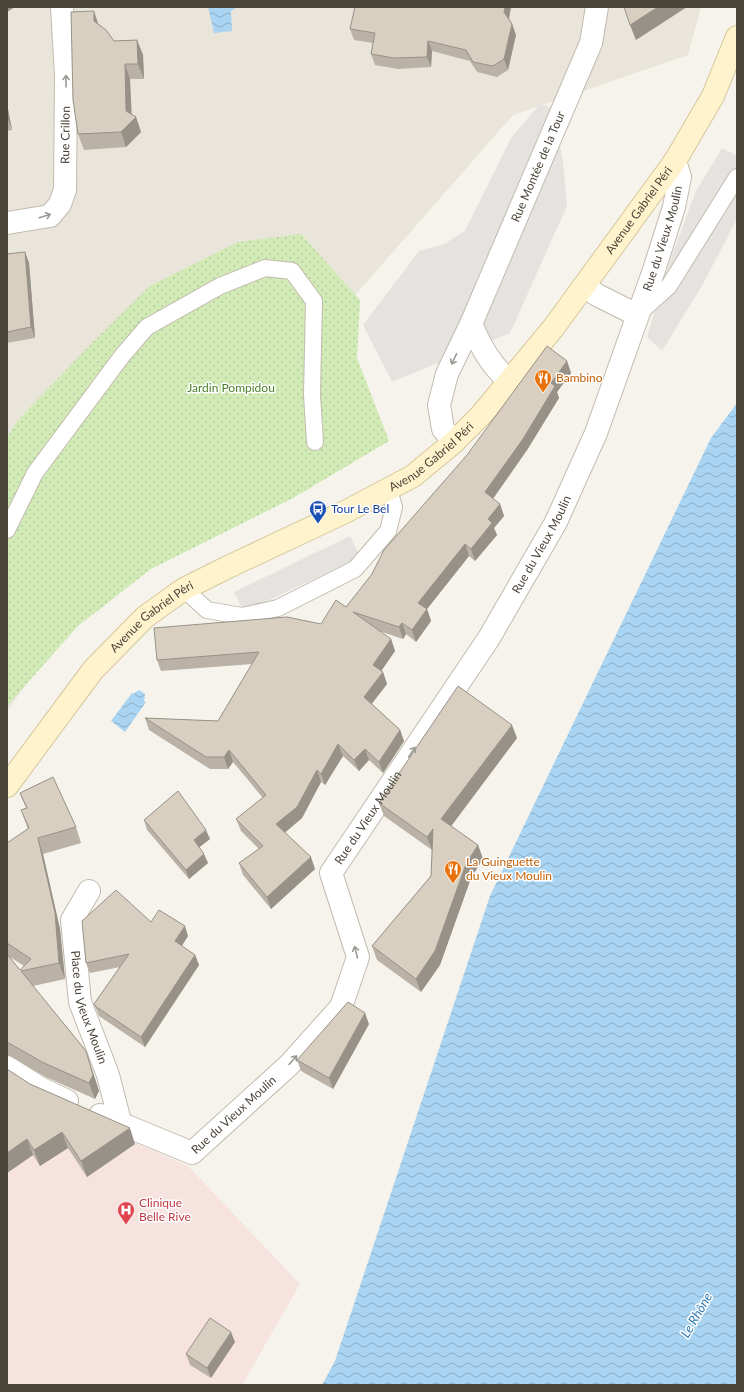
<svg xmlns="http://www.w3.org/2000/svg" width="744" height="1392" font-family="Lato,sans-serif">
  <style>
    .residential { fill: #eae5da }
    .medical { fill: #f6e3e0 }
    .grass { fill: url(#grass-dots) }
    .parking { fill: #e5e3e0 }
    .water { fill: url(#water-waves) }
    .lines { fill: none; stroke-linecap: round; stroke-linejoin: round }
    .service-casing { stroke: #c2bbae; stroke-width: 18 }
    .minor-casing { stroke: #c2bbae; stroke-width: 24 }
    .secondary-casing { stroke: #d6c79b; stroke-width: 24 }
    .service { stroke: #fff; stroke-width: 16 }
    .minor { stroke: #fff; stroke-width: 22 }
    .secondary { stroke: #fff3cd; stroke-width: 22 }
    .wall { fill: #bab2a6; fill-rule: evenodd }
    .shaded-wall { fill: #979187 }
    .building { fill: #d8cfc1; stroke: #979187 }
    .oneway { stroke: #9c9892 }
    .labels { text-anchor: middle; stroke-width: 3; stroke-linejoin: round; paint-order: stroke }
    .street-label { font-size: 12px; fill: #4b4439; stroke: #fff }
    .food-label { font-size: 12px; fill: #c56008; stroke: #fff; text-anchor: start }
    .park-label { font-size: 12px; fill: #4a7f2a; stroke: #fff }
    .transit-label { font-size: 12px; fill: #164399; stroke: #fff; text-anchor: start }
    .health-label { font-size: 12px; fill: #be3a42; stroke: #fff; text-anchor: start }
    .water-label { font-size: 13px; font-style: italic; fill: #2e7ab2; stroke: #fff }
  </style>
  <defs>
    <pattern id="grass-dots" width="8" height="8" patternUnits="userSpaceOnUse"><rect width="8" height="8" fill="#d2eab5"/><path d="M2 2h.1M6 6h.1" fill="none" stroke="#b6ca9c" stroke-width="1.8" stroke-linecap="round"/></pattern>
    <pattern id="water-waves" width="16" height="10" patternUnits="userSpaceOnUse"><rect width="16" height="10" fill="#a9d4f2"/><path d="M0 5q4-4 8 0t8 0" fill="none" stroke="#8caec5"/></pattern>
  </defs>
  <rect width="100%" height="100%" fill="#f6f3ec"/>
  <path class="residential" d="M7,7H701L688,55L513,115L81,608L7,711Z"/>
  <path class="medical" d="M7,1082L31,1098L188,1166L300,1284L242,1385H7Z"/>
  <path class="grass" d="M301,234L360,300L357,358L389,441L293,498L151,569L78,626L7,706V437L19,419L94,341L150,286L238,242Z"/>
  <path class="parking" d="M540,104L552,108L563,161L567,206L510,333L392,382L363,325L419,251L444,244L465,231L511,138Z
    M722,148L737,156V219L703,284L662,351L647,337L671,258L696,191Z
    M350,536L360,557L244,612L234,592Z"/>
  <path class="water" d="M208,7H237L231,11L232,31L214,33Z
    M737,403V1385H322L335,1361L490,896L711,438Z
    M139,690L145,694L144,701L146,702L125,732L111,721L132,693L133,694Z"/>
  <g class="lines">
    <g class="service-casing">
      <path id="service" d="M639,313L669,286L737,177
        M7,530L35,473L122,356L147,327L220,286L265,268L292,271L314,301L312,395L315,442
        M184,589L207,610L242,616L278,608L355,569L388,531L394,507L389,490"/>
    </g>
    <g class="minor-casing">
      <g id="minor">
        <path id="s1" d="M7,223L50,216L60,204L65,190L66,76L62,7"/>
        <path d="M584,286L597,295L637,315"/>
        <path d="M471,324C481,347 490,364 509,381"/>
        <path id="s2" d="M454,442L443,429L439,405L447,374L471,324L591,43L597,7"/>
        <path id="s3" d="M89,891L72,920L80,1002L108,1075L121,1125"/>
        <path d="M7,1067L42,1089L67,1101"/>
        <path id="s4" d="M100,1115L192,1153L289,1065L341,1007L358,957L331,873L489,638L556,522L596,433L654,270L674,207L680,177L675,161"/>
      </g>
    </g>
    <g class="secondary-casing">
      <g id="secondary">
        <path id="s5" d="M7,786L93,670L145,617L184,589L228,567L347,511L413,476L454,442L482,414L554,327L675,161L713,96L737,37"/>
      </g>
    </g>
    <use href="#service" class="service"/>
    <use href="#minor" class="minor"/>
    <use href="#secondary" class="secondary"/>
  </g>
  <path class="wall" d="M355,7H511L509,19L512,24L516,35L508,70L497,77L477,72L470,61L432,51L431,67L398,69L375,65L371,54L373,43L354,40L350,29Z
    M99,24L114,41L137,40L143,55L144,79H130L131,114L136,117L141,132L126,147L84,150L78,134Z
    M7,104L12,130L7,131Z
    M25,252L29,263L35,338L7,343V254Z
    M567,361L571,373L557,392L559,398L527,450L493,499L500,504L504,516L494,528L497,535L475,561L469,556L427,609L431,621L416,642L406,634L403,639L379,631L391,639L395,651L381,671L383,672L387,684L372,704L400,730L404,741L383,773L369,760L359,771L343,756L325,785L321,782L302,818L285,832L315,869L271,909L243,875L239,863L259,849L241,831L236,819L263,798L233,762L228,769H210L149,730L145,718L218,721L252,664L161,671L157,660L321,624L346,607Z
    M517,738L451,826L478,845L483,859L471,878L440,965L421,992L377,960L372,946L431,876L432,850L384,816L379,803Z
    M20,793L76,827L81,843L43,854L60,929L65,979L33,986L86,1051L99,1091L95,1099L48,1078L8,1055H7V843L28,829L21,810L26,808ZM10,957L24,966L20,970Z
    M144,820L210,839L199,847L208,863L189,879L147,830Z
    M151,922L188,936L182,946L195,955L199,965L145,1047L99,1016L94,1004L120,967L90,973L86,963Z
    M369,1024L333,1089L301,1071L297,1060Z
    M30,1084L135,1144L87,1177L68,1148L40,1166L33,1155L7,1173Z
    M235,1342L211,1378L190,1365L186,1354Z"/>
  <path class="shaded-wall" d="M7,7H15L7,12Z
    M505,7H511L508,23L504,12Z
    M658,7H687L636,40L630,25Z
    M94,11L99,26L94,21Z
    M512,24L516,35L508,70L504,59Z
    M137,40L143,55L144,79L138,64Z
    M428,41L432,51L431,67L427,57Z
    M125,64L130,79L132,121L136,117L141,132L126,147L121,132L126,111Z
    M7,104L12,130L8,119L7,112Z
    M25,252L29,263L35,338L31,327Z
    M567,361L571,373L557,392L559,398L527,450L489,504L485,492L551,383Z
    M500,504L504,516L494,528L497,535L475,561L471,549L488,519Z
    M465,544L469,556L427,609L431,621L416,642L412,630L418,603Z
    M402,623L406,634L403,639L399,627Z
    M391,639L395,651L377,677L373,665Z
    M383,672L387,684L368,708L364,697Z
    M512,725L517,738L446,833L441,819Z
    M400,730L404,741L383,773L379,762Z
    M338,744L343,756L325,785L321,774Z
    M365,749L369,760L359,771L354,760Z
    M229,750L233,762L228,769L224,757Z
    M317,770L321,782L302,818L281,836L276,824Z
    M433,829L432,850L427,837Z
    M206,830L210,839L197,849L194,840Z
    M38,838L43,854L60,929L65,979L59,963Z
    M478,845L483,859L471,878L440,965L421,992L416,979L466,864Z
    M204,854L208,863L189,879L186,870Z
    M311,857L315,869L271,909L267,897Z
    M185,926L188,936L178,951L175,941Z
    M195,955L199,965L145,1047L141,1037Z
    M365,1013L369,1024L333,1089L329,1078Z
    M86,1051L99,1091L95,1099L89,1083Z
    M130,1128L135,1144L87,1177L81,1161Z
    M62,1132L68,1148L40,1166L34,1150Z
    M27,1139L33,1155L7,1173V1153Z
    M231,1332L235,1342L211,1378L207,1368Z"/>
  <path class="building" d="M355,7H505L504,12L512,24L504,59L493,66L473,62L466,50L428,41L427,57L394,58L371,54L375,33L350,29Z
    M624,7H658L630,25Z
    M94,11V21L106,30L114,41L137,40L138,64H125L126,111L136,117L121,132L78,134L73,100L71,12Z
    M7,112L8,119H7Z
    M25,252L31,327L7,332V254Z
    M547,346L567,361L551,383L555,386L523,439L485,492L500,504L488,519L492,523L471,549L465,544L418,603L427,609L412,630L402,623L399,627L353,612L391,639L373,665L383,672L364,697L400,730L379,762L365,749L354,760L338,744L321,774L317,770L297,807L276,824L311,857L267,897L239,863L263,846L236,819L266,795L229,750L224,757H206L145,718L218,721L259,652L157,660L154,628L287,617L321,624L336,600L346,607L372,574L384,550L467,455Z
    M458,686L512,725L441,819L478,845L466,864L435,951L416,979L372,946L431,876L433,829L427,837L379,803Z
    M53,777L76,827L38,838L55,913L59,963L21,971L86,1051L93,1075L89,1083L42,1062L7,1042V954L20,970L31,959L7,943V843L29,828L21,810L27,808L20,793Z
    M178,791L206,830L194,840L204,854L186,870L144,820Z
    M116,890L151,922L159,910L185,926L175,941L195,955L141,1037L95,1006L94,1004L129,954L86,963L82,921Z
    M348,1002L365,1013L329,1078L297,1060Z
    M7,1069L30,1084L130,1128L81,1161L62,1132L34,1150L27,1139L7,1153Z
    M210,1318L231,1332L207,1368L186,1354Z"/>
  <defs><path id="oneway-shaft" d="M-6 0H5M1.5-3L5.5 0L1.5 3" fill="none" stroke-width="1.6" stroke-linecap="round" stroke-linejoin="round"/></defs>
  <g class="oneway">
    <use href="#oneway-shaft" transform="translate(66 81) rotate(-90)"/>
    <use href="#oneway-shaft" transform="translate(45 216) rotate(-17)"/>
    <use href="#oneway-shaft" transform="translate(454 359) rotate(116)"/>
    <use href="#oneway-shaft" transform="translate(412 752) rotate(-56)"/>
    <use href="#oneway-shaft" transform="translate(356 952) rotate(-104)"/>
    <use href="#oneway-shaft" transform="translate(293 1060) rotate(-48)"/>
  </g>
  <defs>
    <g id="restaurant-pin" transform="scale(0.9)"><path d="M0 17L-7.5 6A9.5 9.5 0 1 1 7.5 6Z" fill="#e8710a" stroke="#fff"/><path d="M-5-6h1v4h1v-4h1v4h1v-4h1v5L-1.5 .5V6h-2V.5L-5-1ZM5-6V6H3V1.5H1.5Q1.5-4 5-6Z" fill="#fff"/></g>
    <g id="bus-pin" transform="scale(0.9)"><path d="M0 17L-7.5 6A9.5 9.5 0 1 1 7.5 6Z" fill="#1a4fb4" stroke="#fff"/><path d="M-5-6H5V4H4V6H2V4H-2V6H-4V4H-5ZM-3.5-4V0h7V-4ZM-3.5 1.2v1.5H-2V1.2ZM2 1.2v1.5H3.5V1.2Z" fill="#fff"/></g>
    <g id="hospital-pin" transform="scale(0.9)"><path d="M0 17L-7.5 6A9.5 9.5 0 1 1 7.5 6Z" fill="#e0444e" stroke="#fff"/><path d="M-5-5h3v3.5h4V-5h3V5h-3V1.5h-4V5h-3Z" fill="#fff"/></g>
  </defs>
  <g fill-rule="evenodd">
    <use href="#restaurant-pin" x="543" y="378"/>
    <use href="#bus-pin" x="318" y="509"/>
    <use href="#restaurant-pin" x="453" y="869"/>
    <use href="#hospital-pin" x="126" y="1210"/>
  </g>
  <g class="labels">
    <g class="street-label">
      <text dy="4" stroke="none"><textPath href="#s1" startOffset="129">Rue Crillon</textPath></text>
      <text dy="4" stroke="none"><textPath href="#s2" startOffset="300">Rue Montée de la Tour</textPath></text>
      <text dy="4" stroke="none"><textPath href="#s5" startOffset="872">Avenue Gabriel Péri</textPath></text>
      <text dy="4" stroke="none"><textPath href="#s4" startOffset="1170">Rue du Vieux Moulin</textPath></text>
      <text dy="4" stroke="none"><textPath href="#s5" startOffset="548">Avenue Gabriel Péri</textPath></text>
      <text dy="4" stroke="none"><textPath href="#s4" startOffset="840">Rue du Vieux Moulin</textPath></text>
      <text dy="4" stroke="none"><textPath href="#s5" startOffset="224">Avenue Gabriel Péri</textPath></text>
      <text dy="4" stroke="none"><textPath href="#s4" startOffset="516">Rue du Vieux Moulin</textPath></text>
      <text dy="4" stroke="none"><textPath href="#s3" startOffset="123">Place du Vieux Moulin</textPath></text>
      <text dy="4" stroke="none"><textPath href="#s4" startOffset="156">Rue du Vieux Moulin</textPath></text>
    </g>
    <g class="food-label">
      <text x="556" y="382">Bambino</text>
      <text x="466" y="866">La Guinguette<tspan x="466" dy="14">du Vieux Moulin</tspan></text>
    </g>
    <g class="park-label">
      <text x="231" y="392">Jardin Pompidou</text>
    </g>
    <g class="transit-label">
      <text x="331" y="513">Tour Le Bel</text>
    </g>
    <g class="health-label">
      <text x="139" y="1207">Clinique<tspan x="139" dy="14">Belle Rive</tspan></text>
    </g>
    <g class="water-label">
      <text transform="translate(696 1315) rotate(-60)" y="5">Le Rhône</text>
    </g>
  </g>
  <rect width="744" height="1392" fill="none" stroke="#4b4439" stroke-width="16"/>
</svg>
